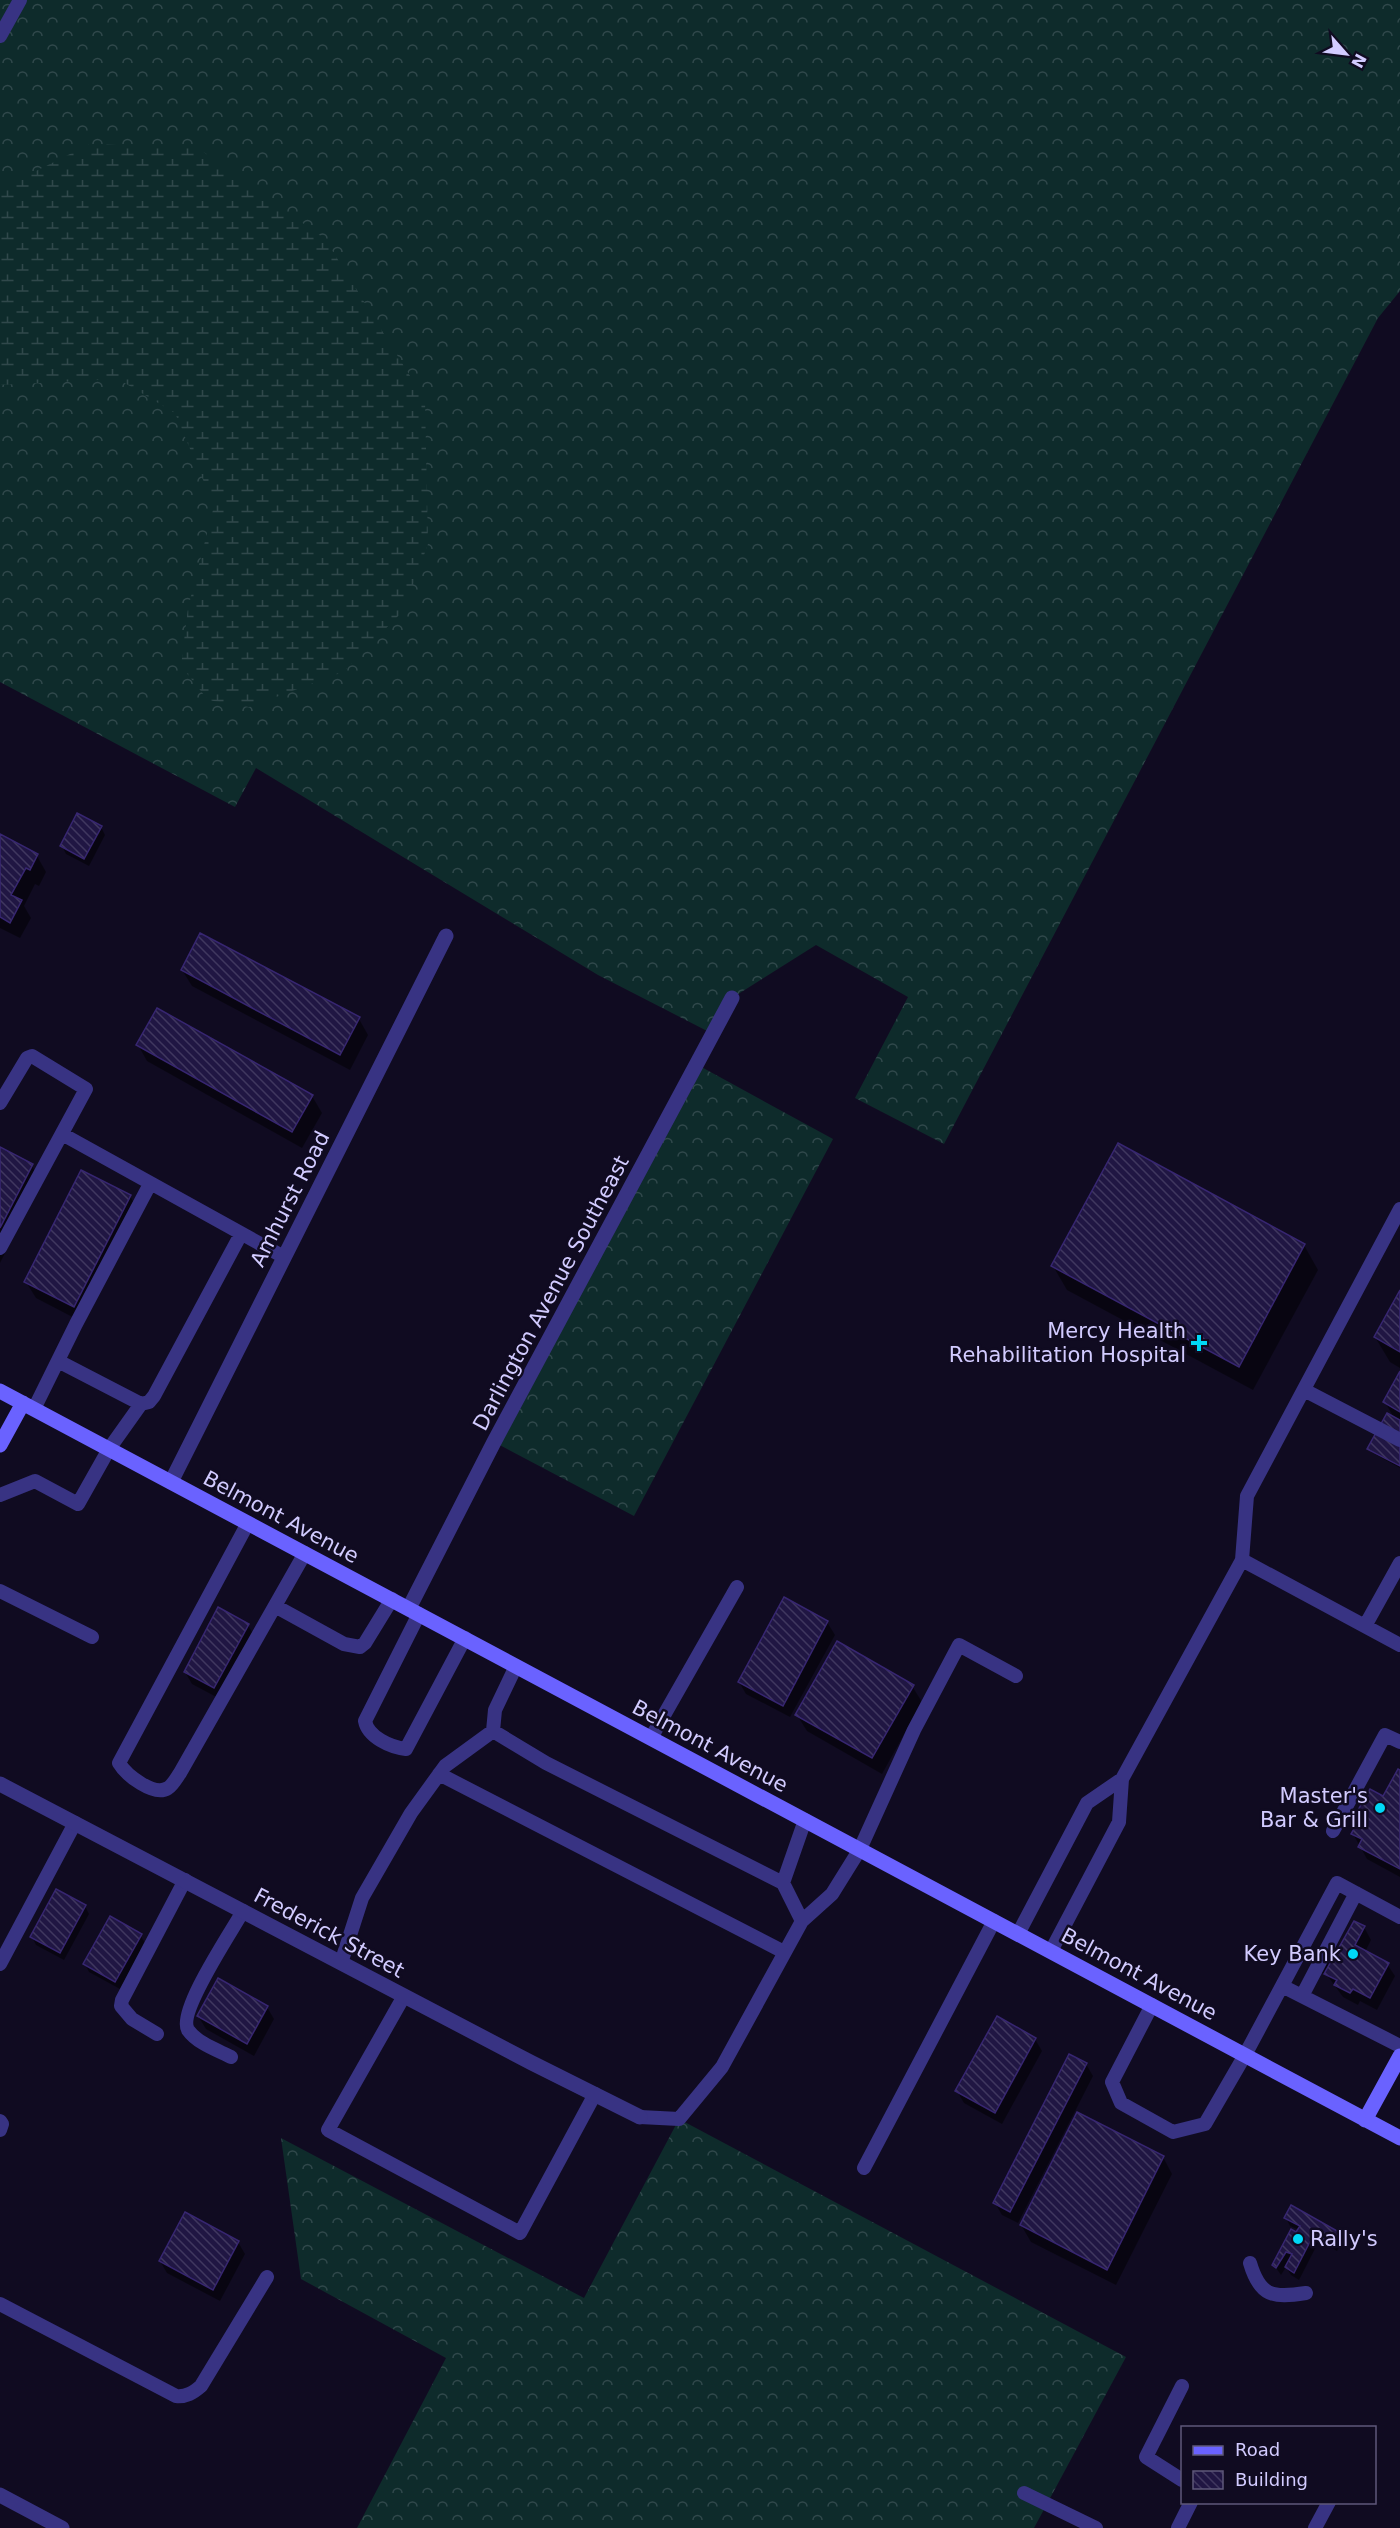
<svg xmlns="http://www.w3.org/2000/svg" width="1400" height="2528" font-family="'DejaVu Sans',sans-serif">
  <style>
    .forest { fill: url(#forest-crowns) }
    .wetland { fill: url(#wetland-marsh) }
    .shadow { fill: #0007 }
    .building { fill: url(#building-back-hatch); stroke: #372671; stroke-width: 1.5 }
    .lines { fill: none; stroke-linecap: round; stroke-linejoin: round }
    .lane { stroke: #383383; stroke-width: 14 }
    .street { stroke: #383383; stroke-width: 15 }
    .secondary { stroke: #6a62ff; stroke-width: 15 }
    .poi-dot { fill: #00d7f6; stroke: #100b21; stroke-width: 2 }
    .labels { text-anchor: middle; stroke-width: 5; stroke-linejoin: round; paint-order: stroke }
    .street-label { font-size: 21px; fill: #d2cbff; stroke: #100b21 }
    .poi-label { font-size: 21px; fill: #d2cbff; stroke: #100b21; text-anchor: end }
  </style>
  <defs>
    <pattern id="forest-crowns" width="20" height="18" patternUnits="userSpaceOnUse" patternTransform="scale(1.5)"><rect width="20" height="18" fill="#0e2b2b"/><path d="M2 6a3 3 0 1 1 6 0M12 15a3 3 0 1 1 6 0" fill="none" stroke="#30484b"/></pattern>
    <pattern id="wetland-marsh" width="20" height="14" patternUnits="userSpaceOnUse" patternTransform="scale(1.5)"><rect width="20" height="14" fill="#0e2b2b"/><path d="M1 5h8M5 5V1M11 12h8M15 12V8" fill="none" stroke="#30484b"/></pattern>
    <pattern id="building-back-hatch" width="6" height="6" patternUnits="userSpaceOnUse" patternTransform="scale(1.5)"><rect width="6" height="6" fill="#201643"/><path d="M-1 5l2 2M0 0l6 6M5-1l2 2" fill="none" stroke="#40375f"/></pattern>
  </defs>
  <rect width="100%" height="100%" fill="#100b21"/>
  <path class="forest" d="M0,0H1400V291L1378,318L944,1144L855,1098L908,997L816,945L732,998L713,1034L598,975L256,768L235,807L0,682Z
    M696,1064L833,1139L634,1516L494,1442Z
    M679,2119L1126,2357L1034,2528H357L446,2358L301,2279L281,2138L584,2298Z"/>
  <path class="wetland" d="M90,144L198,148L325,239L425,400L428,544L404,610L343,672L249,707L208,700L181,666L188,608L214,506L175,413L118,379L0,385V189Z"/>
  <path class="shadow" d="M101,827L105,835L89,866L66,854L62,846Z
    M0,836L37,856L46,872L39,886L35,884L24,906L31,918L20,938L0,928Z
    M182,970L359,1019L368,1035L350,1070L192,986Z
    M138,1045L312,1096L322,1113L302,1148L147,1061Z
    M0,1149L32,1166L41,1182L0,1263Z
    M130,1196L140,1213L84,1323L36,1298L26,1282Z
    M1304,1245L1318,1270L1253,1390L1067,1290L1053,1266Z
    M1400,1293V1368L1390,1362L1375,1337Z
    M1400,1374V1468L1371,1452L1369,1449L1394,1418L1385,1402Z
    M784,1599L827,1622L835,1635L790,1717L746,1694L739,1682Z
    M248,1625L255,1637L222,1700L192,1684L185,1672Z
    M912,1686L922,1702L882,1774L807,1731L797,1715Z
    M1400,1772V1877L1367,1859L1353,1834L1358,1825L1355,1819L1384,1798Z
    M85,1906L89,1914L64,1960L36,1945L32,1937Z
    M1364,1927L1371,1940L1365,1952L1387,1964L1395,1976L1377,2010L1360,2001L1358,2005L1343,1997L1327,1975L1319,1972L1322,1959L1331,1966Z
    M140,1935L145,1943L120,1989L89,1972L85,1964Z
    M267,2007L274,2019L254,2056L206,2029L198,2016Z
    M1035,2039L1042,2051L1002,2124L964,2103L957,2091Z
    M1086,2064L1093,2076L1018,2223L1002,2215L995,2203Z
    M1163,2157L1172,2174L1116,2285L1031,2242L1021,2225Z
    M1286,2218L1338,2233L1343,2241L1337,2251L1319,2241L1299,2280L1291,2275L1286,2267L1281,2275L1274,2265L1299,2230L1290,2226Z
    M238,2242L245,2254L220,2301L167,2273L160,2261Z"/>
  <path class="building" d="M77,813L102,826L84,859L60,846Z
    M0,834L38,854L30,870L26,868L11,895L22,900L10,923L0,917Z
    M200,933L360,1017L340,1055L181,970Z
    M157,1008L313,1095L292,1132L136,1045Z
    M1118,1143L1305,1244L1239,1367L1051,1266Z
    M0,1147L33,1164L0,1228Z
    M81,1170L131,1195L74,1307L24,1282Z
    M1400,1290V1352L1374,1337Z
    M1400,1371V1412L1383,1402Z
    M1387,1413L1400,1420V1466L1367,1449Z
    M784,1597L828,1621L783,1706L738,1682Z
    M218,1607L249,1624L214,1688L184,1672Z
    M837,1641L914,1685L872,1758L795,1715Z
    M1398,1769L1400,1770V1869L1358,1847L1362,1839L1351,1834L1358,1822L1353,1819L1370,1789L1383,1796Z
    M56,1889L86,1905L60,1953L30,1937Z
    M110,1916L142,1934L115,1982L83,1964Z
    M1354,1921L1365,1926L1355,1945L1389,1963L1370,1998L1353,1989L1350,1993L1334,1985L1337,1980L1324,1974Z
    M218,1978L268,2006L247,2044L197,2016Z
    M997,2016L1036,2038L995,2113L955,2091Z
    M1069,2054L1087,2063L1010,2212L993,2203Z
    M1077,2112L1164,2156L1107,2270L1020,2225Z
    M1291,2205L1339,2232L1332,2244L1314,2234L1294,2273L1285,2267L1292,2254L1286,2252L1276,2268L1272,2265L1291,2229L1296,2232L1300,2226L1284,2218Z
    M185,2212L239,2241L213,2290L159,2261Z"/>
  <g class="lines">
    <path class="lane" d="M0,36L20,0
      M0,1103L27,1058L32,1056L86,1089L0,1248
      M62,1134L284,1257
      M1304,1390L1400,1440
      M141,1404L149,1402L154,1396L241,1234
      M34,1409L76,1324L150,1184
      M0,1495L35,1481L78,1504L109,1449L141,1404L58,1361
      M248,1523L119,1763C126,1775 154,1797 168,1788C173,1785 177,1777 180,1773L305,1553
      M1242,1560L1400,1645
      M0,1591L92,1637
      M275,1606L344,1644L360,1647L365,1643L392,1599
      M419,1614L365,1721C368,1737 390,1747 406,1749L465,1638
      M1365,1626L1400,1563
      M516,1666L495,1710L493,1731L546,1763L783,1883
      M651,1738L737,1587
      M439,1774L784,1952
      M1333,1831L1385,1735L1400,1742
      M802,1921L783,1883L805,1820
      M1018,1934L1087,1803L1122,1779
      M1051,1951L1119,1822L1122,1779L1242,1560L1247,1496L1400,1209
      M341,1963L362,1898L411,1813L445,1766L493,1731
      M0,1964L75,1823
      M1282,1986L1400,2046
      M404,1996L328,2130L520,2233L595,2094
      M1302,1996L1356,1893
      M1152,2005L1112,2082L1121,2103L1173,2132L1205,2124L1245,2055L1337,1883L1400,1917
      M157,2034L132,2019L121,2006L122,2000L185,1880
      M231,2057C217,2050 197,2043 188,2030C177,2012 232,1931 243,1911
      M640,2117L679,2119L722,2067L802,1921L832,1894L860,1849L914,1730L959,1645L1016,1676
      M0,2121L2,2124L0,2130
      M864,2168L994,1921
      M1250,2263C1260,2297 1273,2298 1306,2293
      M0,2304L176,2396C186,2397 193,2393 201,2386L267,2277
      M1182,2386L1146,2457L1182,2480
      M1024,2493L1096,2528
      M1178,2528L1191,2502
      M1315,2528L1329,2502"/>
    <path class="street" d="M171,1482L446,936
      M409,1608L494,1442L732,998
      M0,1784L532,2063L640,2117
      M0,2495L62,2528"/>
    <path class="secondary" d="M0,1391L1400,2138
      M0,1445L23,1403
      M1365,2120L1400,2056"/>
  </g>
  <g class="poi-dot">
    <path d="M1196 1334h6v6h6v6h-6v6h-6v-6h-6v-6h6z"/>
    <circle cx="1380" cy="1808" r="6"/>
    <circle cx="1353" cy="1954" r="6"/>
    <circle cx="1298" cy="2239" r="6"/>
  </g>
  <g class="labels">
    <g class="street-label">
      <text transform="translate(290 1199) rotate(-63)" y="7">Amhurst Road</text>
      <text transform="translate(551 1293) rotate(-62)" y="7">Darlington Avenue Southeast</text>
      <text transform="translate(281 1517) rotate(28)" y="7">Belmont Avenue</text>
      <text transform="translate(710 1746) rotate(28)" y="7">Belmont Avenue</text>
      <text transform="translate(329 1933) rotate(28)" y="7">Frederick Street</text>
      <text transform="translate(1139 1974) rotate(28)" y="7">Belmont Avenue</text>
    </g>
    <g class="poi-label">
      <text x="1186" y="1338">Mercy Health<tspan x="1186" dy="24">Rehabilitation Hospital</tspan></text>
      <text x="1368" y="1803">Master's<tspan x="1368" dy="24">Bar &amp; Grill</tspan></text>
      <text x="1341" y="1961">Key Bank</text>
      <text x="1310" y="2246" text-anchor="start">Rally's</text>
    </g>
  </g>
  <rect x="1181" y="2426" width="195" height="78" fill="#100b21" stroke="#5e587a" stroke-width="1.5"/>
  <rect x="1193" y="2446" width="30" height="9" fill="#6a62ff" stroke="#5e587a" stroke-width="1.5"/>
  <text x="1235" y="2456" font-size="18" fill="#d2cbff">Road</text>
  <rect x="1193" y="2471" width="30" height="18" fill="url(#building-back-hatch)" stroke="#5e587a" stroke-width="1.5"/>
  <text x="1235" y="2486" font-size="18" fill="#d2cbff">Building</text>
  <g transform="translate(1346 54) rotate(118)" stroke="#100b21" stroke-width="4.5" paint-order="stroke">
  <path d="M0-4.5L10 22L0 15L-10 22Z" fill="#d2cbff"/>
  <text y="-9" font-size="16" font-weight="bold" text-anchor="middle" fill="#d2cbff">N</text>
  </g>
</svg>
